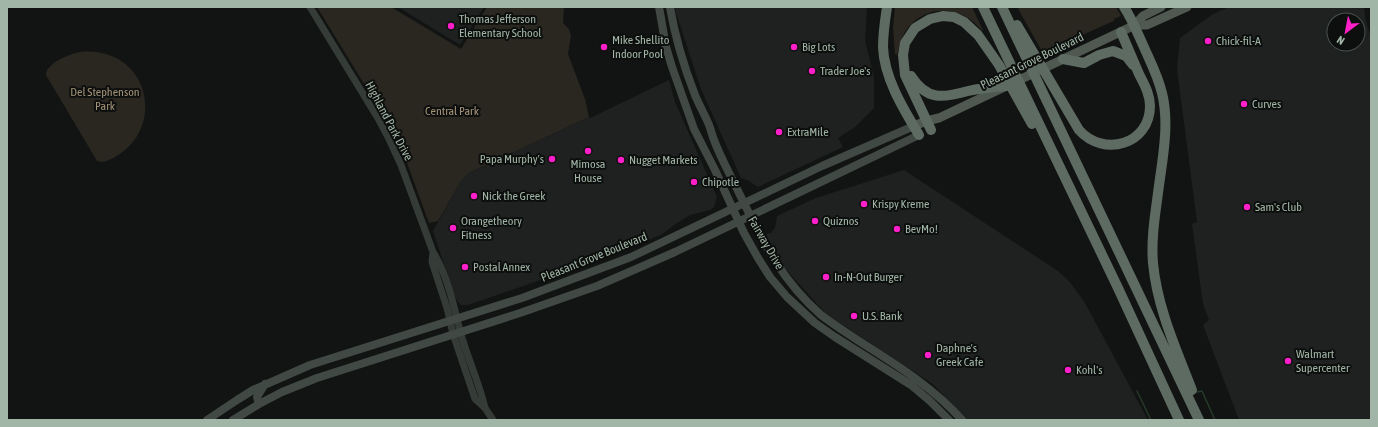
<svg xmlns="http://www.w3.org/2000/svg" width="1378" height="427" font-family="'Asap Condensed',sans-serif">
  <style>
    .built { fill: #1e2120; fill-rule: evenodd }
    .green { fill: #2a2620 }
    .lines { fill: none; stroke-linecap: round; stroke-linejoin: round }
    .stream { stroke: #273928; stroke-width: 1.5 }
    .tertiary { stroke: #353c37; stroke-width: 7 }
    .secondary { stroke: #414944; stroke-width: 8 }
    .primary { stroke: #4f5952; stroke-width: 9 }
    .motorway { stroke: #5e6b62; stroke-width: 10 }
    .poi-dot { fill: #ff1fc9; stroke: #0d0f0e; stroke-width: 1.5 }
    .labels { text-anchor: middle; stroke-width: 4; stroke-linejoin: round; paint-order: stroke }
    .poi-label { font-size: 12px; fill: #a2b6a7; stroke: #0d0f0e; text-anchor: start }
    .street-label { font-size: 12px; fill: #a2b6a7; stroke: #0d0f0e }
    .park-label { font-size: 12px; fill: #a39377; stroke: #0d0f0e }
  </style>
  <rect width="100%" height="100%" fill="#121413"/>
  <path class="built" d="M398,7H484L460,45Z
    M675,7H867L865,41L874,77V108L855,127L838,138L843,147L758,187L749,181L741,178L701,89L676,13Z
    M1229,7H1364L1365,17L1371,39V420H1239L1203,325L1209,320L1203,304L1192,224L1197,222L1177,69L1180,38L1213,14ZM1334,20H1358V44H1334Z
    M669,80L675,102L717,197L714,207L710,210L690,215L674,225L661,235L569,270L468,305H461L458,302L455,297L433,231L461,181L469,173L589,117L590,118Z
    M904,170L1058,271L1069,281L1085,303L1148,420H966L934,385L826,314L781,264L763,235L771,233L775,228L777,216L816,198Z"/>
  <path class="green" d="M317,7H391L461,49L487,7H564L563,23L569,29L571,36L568,54L585,99L589,117L469,173L461,181L438,221L429,223L407,163L395,139L380,110Z
    M895,7H972L983,30L982,31C963,6 927,3 907,29C901,37 900,46 897,55L895,54L893,28Z
    M1017,7H1116L1121,16L1114,19V21L1109,23L1078,37L1044,55Z
    M80,52C153,45 170,138 104,162L97,161L46,75C46,63 70,54 80,52Z"/>
  <g class="lines">
    <path class="stream" d="M1137,391L1151,420
      M1197,392L1202,391L1215,420"/>
    <path class="tertiary" d="M310,7L379,120L388,137L401,165L433,252C447,274 454,306 460,331C467,357 479,382 485,408
      M433,252L432,262L447,308L453,334L475,399L485,408L493,420"/>
    <path class="secondary" d="M659,7L666,47L672,67L694,129L715,170L744,233L758,258L770,277L787,297L815,323L835,337L911,385L930,401L949,420
      M670,7C675,37 684,67 695,95C699,105 705,115 709,125C711,130 712,135 714,140C721,159 731,176 740,195C763,242 781,280 821,315C869,351 921,374 962,420
      M259,404L257,397L265,384
      M207,420L237,400L253,390L310,365L522,298L631,257L822,166L914,126
      M233,420L259,404L282,392L317,378L520,313L597,286L675,252L919,135"/>
    <path class="primary" d="M1135,25L1143,16L1161,7
      M914,126L926,121L939,118L1135,25H1147L1187,7"/>
    <path class="motorway" d="M887,7C885,20 883,34 883,47C884,78 904,110 919,135
      M983,7L1118,288L1179,420
      M1002,7L1199,420
      M1124,7C1132,19 1137,32 1143,45C1150,61 1158,76 1162,93C1170,125 1162,161 1158,193C1155,216 1151,239 1153,263C1157,307 1176,349 1192,390
      M1017,25L1079,130C1104,158 1150,144 1150,106C1150,94 1144,84 1139,74C1133,60 1127,46 1121,32
      M1063,59L1084,63L1099,55L1113,51L1126,56L1133,65
      M911,76C927,101 943,98 968,91C981,88 993,87 1006,86
      M931,130L905,75L903,55L905,43L915,28L930,19L943,16L954,17L964,22L978,35L999,65L1032,124"/>
  </g>
  <g class="poi-dot">
    <circle cx="451" cy="26" r="4"/>
    <circle cx="1208" cy="41" r="4"/>
    <circle cx="604" cy="47" r="4"/>
    <circle cx="794" cy="47" r="4"/>
    <circle cx="812" cy="71" r="4"/>
    <circle cx="1244" cy="104" r="4"/>
    <circle cx="779" cy="132" r="4"/>
    <circle cx="588" cy="151" r="4"/>
    <circle cx="552" cy="159" r="4"/>
    <circle cx="621" cy="160" r="4"/>
    <circle cx="694" cy="182" r="4"/>
    <circle cx="474" cy="196" r="4"/>
    <circle cx="864" cy="204" r="4"/>
    <circle cx="1247" cy="207" r="4"/>
    <circle cx="815" cy="221" r="4"/>
    <circle cx="453" cy="228" r="4"/>
    <circle cx="897" cy="229" r="4"/>
    <circle cx="465" cy="267" r="4"/>
    <circle cx="826" cy="277" r="4"/>
    <circle cx="854" cy="316" r="4"/>
    <circle cx="928" cy="355" r="4"/>
    <circle cx="1288" cy="361" r="4"/>
    <circle cx="1068" cy="370" r="4"/>
  </g>
  <g class="labels">
    <g class="poi-label">
      <text x="459" y="23">Thomas Jefferson<tspan x="459" dy="14">Elementary School</tspan></text>
      <text x="612" y="44">Mike Shellito<tspan x="612" dy="14">Indoor Pool</tspan></text>
      <text x="1216" y="45">Chick-fil-A</text>
      <text x="802" y="51">Big Lots</text>
      <text x="820" y="75">Trader Joe's</text>
      <text x="1252" y="108">Curves</text>
      <text x="787" y="136">ExtraMile</text>
      <text x="544" y="163" text-anchor="end">Papa Murphy's</text>
      <text x="629" y="164">Nugget Markets</text>
      <text x="588" y="168" text-anchor="middle">Mimosa<tspan x="588" dy="14">House</tspan></text>
      <text x="702" y="186">Chipotle</text>
      <text x="482" y="200">Nick the Greek</text>
      <text x="872" y="208">Krispy Kreme</text>
      <text x="1255" y="211">Sam's Club</text>
      <text x="461" y="225">Orangetheory<tspan x="461" dy="14">Fitness</tspan></text>
      <text x="823" y="225">Quiznos</text>
      <text x="905" y="233">BevMo!</text>
      <text x="473" y="271">Postal Annex</text>
      <text x="834" y="281">In-N-Out Burger</text>
      <text x="862" y="320">U.S. Bank</text>
      <text x="936" y="352">Daphne's<tspan x="936" dy="14">Greek Cafe</tspan></text>
      <text x="1296" y="358">Walmart<tspan x="1296" dy="14">Supercenter</tspan></text>
      <text x="1076" y="374">Kohl's</text>
    </g>
    <g class="street-label">
      <text transform="translate(1032 61) rotate(-26)" y="4">Pleasant Grove Boulevard</text>
      <text transform="translate(389 121) rotate(62)" y="4">Highland Park Drive</text>
      <text transform="translate(766 243) rotate(60)" y="4">Fairway Drive</text>
      <text transform="translate(594 257) rotate(-22)" y="4">Pleasant Grove Boulevard</text>
    </g>
    <g class="park-label">
      <text x="105" y="96">Del Stephenson<tspan x="105" dy="14">Park</tspan></text>
      <text x="452" y="115">Central Park</text>
    </g>
  </g>
  <rect width="1378" height="427" fill="none" stroke="#a2b6a7" stroke-width="16"/>
  <g transform="translate(1346 32) rotate(212)"><circle r="19" fill="#0d0f0e" stroke="#49524b"/>
  <path d="M0-3L7 15L0 10L-7 15Z" fill="#ff1fc9"/>
  <text y="-6" font-size="11" font-weight="bold" text-anchor="middle" fill="#a2b6a7">N</text>
  </g>
</svg>
